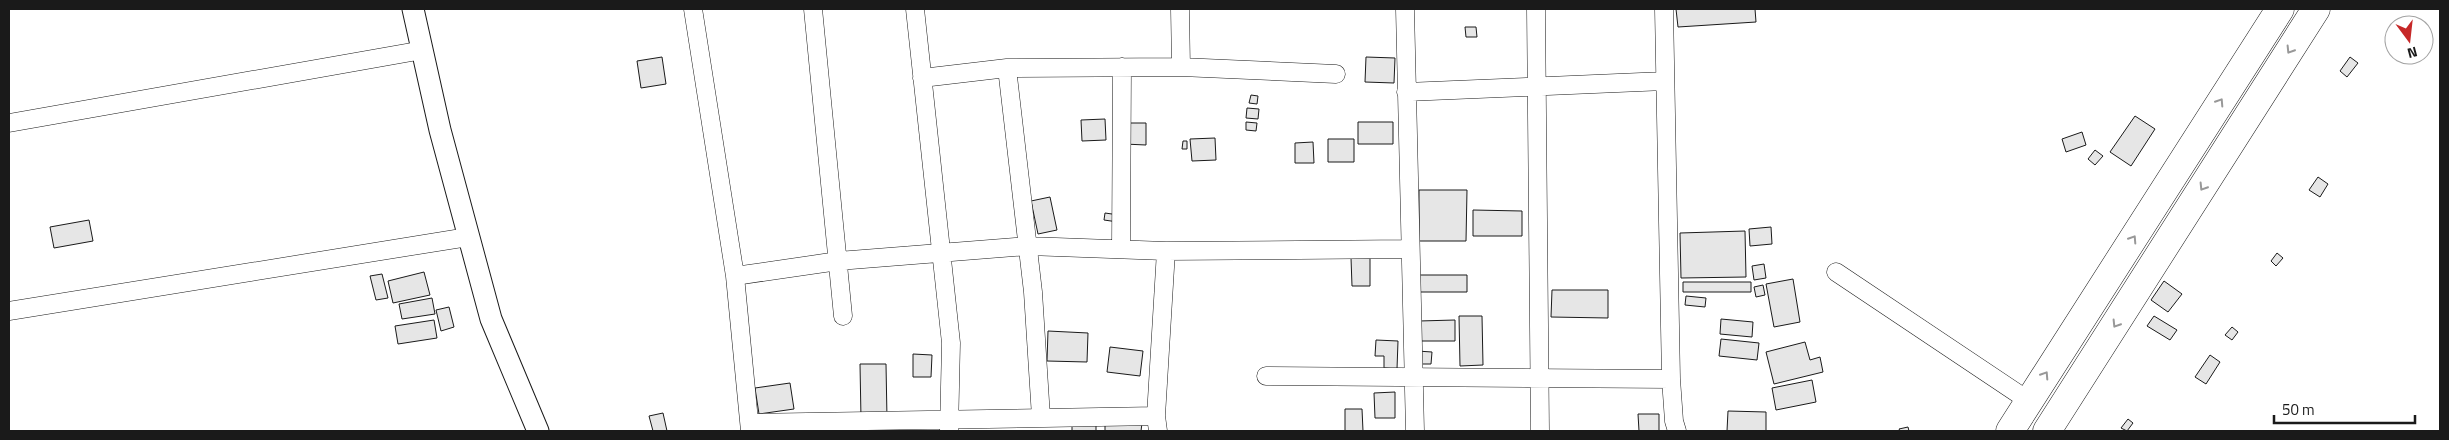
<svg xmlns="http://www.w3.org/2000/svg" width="2449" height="440" font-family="'Titillium Web',sans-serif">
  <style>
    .building { fill: #e6e6e6; stroke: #1a1a1a }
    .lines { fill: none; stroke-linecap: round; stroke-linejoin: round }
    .minor-casing { stroke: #1a1a1a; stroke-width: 19 }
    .tertiary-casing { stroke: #1a1a1a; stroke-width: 23 }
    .trunk-casing { stroke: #1a1a1a; stroke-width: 29 }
    .minor { stroke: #fff; stroke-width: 18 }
    .tertiary { stroke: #fff; stroke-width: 21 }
    .trunk { stroke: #fff; stroke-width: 28 }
    .oneway { stroke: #989898 }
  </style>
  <rect width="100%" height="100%" fill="#fff"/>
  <path class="building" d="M1676,9H1755L1756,22L1678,27Z
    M1465,27H1476L1477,37H1466Z
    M662,57L666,84L641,88L637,61Z
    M1366,57L1395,58L1394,83L1365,82Z
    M2350,57L2358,63L2347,77L2340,71Z
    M1251,95L1258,96L1257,104L1249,103Z
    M1247,108L1259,109L1258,119L1246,118Z
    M2135,116L2155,129L2131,166L2110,152Z
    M1105,119L1106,140L1082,141L1081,120Z
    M1246,122L1257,123L1256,131L1246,130Z
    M1358,122H1393V144H1358Z
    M1125,123H1146V145L1124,144Z
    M2082,132L2086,145L2066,152L2062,139Z
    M1215,138L1216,160L1192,161L1190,139Z
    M1328,139H1354V162H1328Z
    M1183,141H1187V149H1182Z
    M1313,142L1314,163H1295V143Z
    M2095,150L2103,156L2095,165L2088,159Z
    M2318,177L2328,184L2320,197L2309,190Z
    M1419,190H1467L1466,241H1419Z
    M1050,197L1057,230L1038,234L1031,201Z
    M1473,210L1522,211V236H1473Z
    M1105,213L1119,215L1118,222L1104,220Z
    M89,220L93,241L54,248L50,227Z
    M1771,227L1772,244L1750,246L1749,229Z
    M1745,231L1746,277L1681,278L1680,233Z
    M2277,253L2283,258L2276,266L2271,261Z
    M1351,258H1370V286H1352Z
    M1764,264L1766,278L1754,280L1752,266Z
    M424,272L430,295L393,303L388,281Z
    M382,274L388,298L376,300L370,276Z
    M1418,275H1467V292H1419Z
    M1793,279L1800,322L1774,327L1766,284Z
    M2164,281L2182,294L2168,312L2151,300Z
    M1683,282H1751V292H1683Z
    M1763,285L1765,295L1756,297L1754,287Z
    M1552,290H1608V318L1551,317Z
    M1686,296L1706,298L1705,307L1685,305Z
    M432,298L435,314L402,319L399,304Z
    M449,307L454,327L441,331L436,310Z
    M1459,316H1482L1483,365L1460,366Z
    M2154,316L2177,330L2170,340L2147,326Z
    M1721,319L1753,322L1752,337L1720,334Z
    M434,320L437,338L398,344L395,326Z
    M1455,320V341H1419V321Z
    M2232,327L2238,332L2232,340L2225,335Z
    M1048,331L1088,333L1087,362L1047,361Z
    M1721,339L1759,343L1757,360L1719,356Z
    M1376,340L1398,341L1397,369L1384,368V356H1375Z
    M1805,342L1810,360L1820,357L1823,372L1774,384L1766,352Z
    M1110,347L1143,351L1140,376L1107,372Z
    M1417,351L1432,352L1431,364H1416Z
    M913,354L932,355L931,377H913Z
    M2210,355L2220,362L2206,384L2195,377Z
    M860,364H886L887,419H861Z
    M1812,380L1816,402L1776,410L1772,388Z
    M790,383L794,409L759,414L755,388Z
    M1395,392V418H1375L1374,393Z
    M1345,409H1362L1363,431H1345Z
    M1728,411L1766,412V431H1727Z
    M663,413L667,431H653L649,416Z
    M1638,414H1659V431H1639Z
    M2128,419L2133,423L2127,431L2121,428Z
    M1072,422H1096V431H1072Z
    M1105,422L1142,423L1141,431H1105Z
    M856,427H882V431H856Z
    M1908,427L1909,431H1900L1899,429Z
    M851,428V431H790V430Z"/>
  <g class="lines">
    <g class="minor-casing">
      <path id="minor" d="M693,9L735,276L750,431
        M813,9L843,316
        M915,9L951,343L949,431
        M1180,9L1181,67
        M1405,9L1415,431
        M1536,9L1540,431
        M1664,9L1671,379L1674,421L1677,431
        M1007,68L1033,292L1041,417
        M922,78L1007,68L1181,67L1336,74
        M1406,92L1665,81
        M9,123L423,50
        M1121,249L1122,67
        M1836,272L2029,401
        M735,276L838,261L1028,246L1166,251L1409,249
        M9,311L468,237
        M1266,376L1671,379
        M750,423L1156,416
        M1158,431L1156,416L1166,251"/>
    </g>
    <g class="tertiary-casing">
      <path id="tertiary" d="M413,9L440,130L491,319L538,431"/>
    </g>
    <g class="trunk-casing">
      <path id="trunk" d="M2010,431L2280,9
        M2047,431L2316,9"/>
    </g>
    <use href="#minor" class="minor"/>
    <use href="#tertiary" class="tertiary"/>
    <use href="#trunk" class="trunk"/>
  </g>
  <defs><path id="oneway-chevron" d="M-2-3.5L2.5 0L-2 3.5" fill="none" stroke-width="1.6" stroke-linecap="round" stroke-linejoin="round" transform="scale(1.25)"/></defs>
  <g class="oneway">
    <use href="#oneway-chevron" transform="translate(2290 50) rotate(122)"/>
    <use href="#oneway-chevron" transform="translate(2220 102) rotate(-57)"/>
    <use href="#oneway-chevron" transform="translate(2203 187) rotate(122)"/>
    <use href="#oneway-chevron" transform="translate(2133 239) rotate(-57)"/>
    <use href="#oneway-chevron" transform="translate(2116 324) rotate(122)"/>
    <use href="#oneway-chevron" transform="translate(2045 375) rotate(-57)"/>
  </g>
  <rect width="2449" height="440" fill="none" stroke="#1a1a1a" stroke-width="20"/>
  <g transform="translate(2409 40) rotate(165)"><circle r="24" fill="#ffffff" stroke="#a3a3a3"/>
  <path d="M0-4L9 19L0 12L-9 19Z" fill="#c62828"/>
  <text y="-8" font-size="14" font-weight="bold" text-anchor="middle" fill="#1a1a1a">N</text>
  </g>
  <path d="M2274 415v8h141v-8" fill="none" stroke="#1a1a1a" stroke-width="2.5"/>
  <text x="2282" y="415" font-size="15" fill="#1a1a1a" stroke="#ffffff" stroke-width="4" paint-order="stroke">50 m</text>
</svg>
